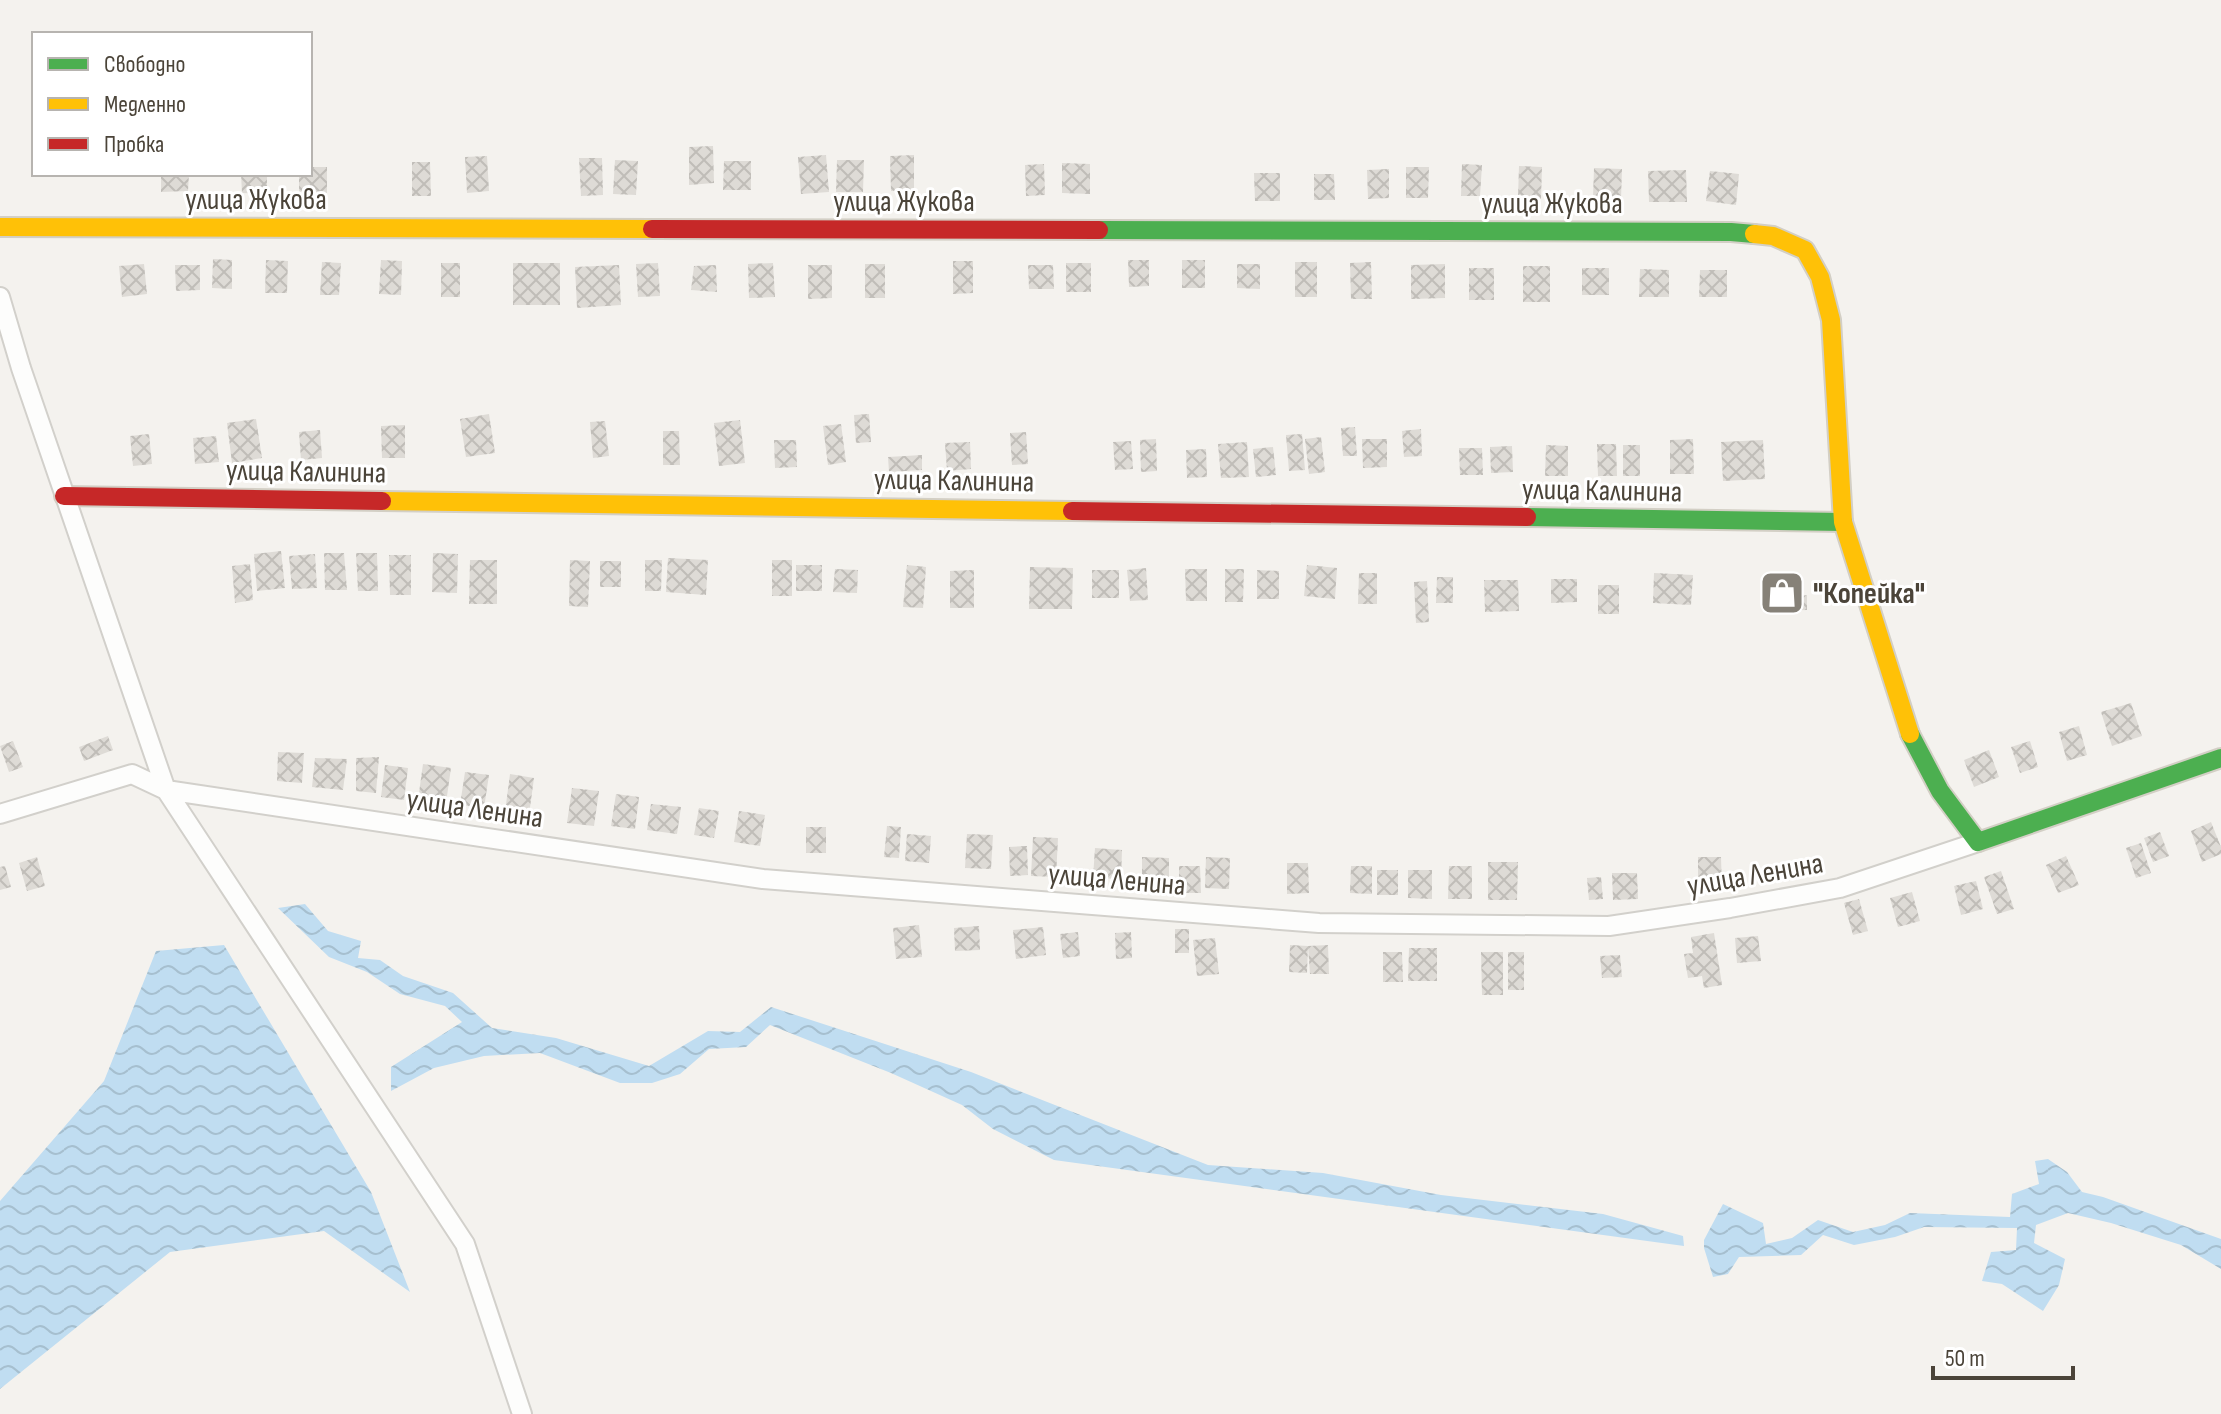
<svg xmlns="http://www.w3.org/2000/svg" width="2221" height="1414" font-family="'Sofia Sans Condensed',sans-serif">
  <style>
    .water { fill: url(#water-waves) }
    .building { fill: url(#building-cross-hatch) }
    .lines { fill: none; stroke-linecap: round; stroke-linejoin: round }
    .street-casing { stroke: #d2d0cb; stroke-width: 22 }
    .fast-casing { stroke: #d3cfc5; stroke-width: 22 }
    .slow-casing { stroke: #d3cfc5; stroke-width: 22 }
    .jam-casing { stroke: #d3cfc5; stroke-width: 22 }
    .street { stroke: #fdfdfc; stroke-width: 18 }
    .fast { stroke: #4caf50; stroke-width: 18 }
    .slow { stroke: #ffc107; stroke-width: 18 }
    .jam { stroke: #c62828; stroke-width: 18 }
    .labels { text-anchor: middle; stroke-width: 6; stroke-linejoin: round; paint-order: stroke }
    .street-label { font-size: 30px; fill: #4b4439; stroke: #fff }
    .poi-label { font-size: 30px; font-weight: bold; fill: #4b4439; stroke: #fff; text-anchor: start }
  </style>
  <defs>
    <pattern id="water-waves" width="16" height="10" patternUnits="userSpaceOnUse" patternTransform="scale(2)"><rect width="16" height="10" fill="#c0ddf1"/><path d="M0 5q4-4 8 0t8 0" fill="none" stroke="#a6bfcf"/></pattern>
    <pattern id="building-cross-hatch" width="8" height="8" patternUnits="userSpaceOnUse" patternTransform="scale(2)"><rect width="8" height="8" fill="#dedbd6"/><path d="M0 0l8 8M0 8l8-8" fill="none" stroke="#c0bdb8"/></pattern>
  </defs>
  <rect width="100%" height="100%" fill="#f4f2ee"/>
  <path class="water" d="M305,904L328,931L361,941L358,958L380,960L403,976L453,993L492,1028L556,1038L649,1066L708,1031L740,1032L771,1007L971,1072L1208,1165L1323,1173L1441,1195L1603,1214L1683,1236L1684,1246L1054,1160L993,1129L962,1105L891,1073L770,1025L746,1047L709,1049L680,1074L652,1083H620L540,1053L484,1056L434,1068L391,1091V1067L462,1022L445,1006L400,994L367,972L329,957L278,908Z
    M224,945L371,1192L410,1292L324,1231L170,1252L0,1389V1201L104,1081L156,951Z
    M2048,1159L2067,1172L2082,1192L2103,1197L2221,1239V1269L2181,1245L2111,1223L2068,1213L2036,1225L2034,1243L2065,1259L2059,1285L2043,1311L2002,1284L1982,1281L1991,1252L2016,1250L2017,1228L1924,1227L1895,1237L1854,1245L1823,1235L1801,1255L1739,1257L1728,1274L1713,1277L1704,1248V1240L1723,1204L1763,1223L1766,1244L1792,1238L1818,1220L1853,1232L1885,1225L1910,1213L2010,1217L2012,1194L2039,1184L2035,1161Z"/>
  <path class="building" d="M713,146L714,183L689,185V147Z
    M826,155L829,192L801,194L798,157Z
    M914,155V190L891,191L890,156Z
    M487,156L489,191L467,193L465,157Z
    M579,158H602L603,195L581,196Z
    M615,160L638,161L636,195L613,194Z
    M837,160H864L863,192H836Z
    M724,161H751V190H723Z
    M412,162H430L431,196H412Z
    M1062,163L1090,164V194L1062,193Z
    M1044,164L1045,195L1026,196L1025,165Z
    M1462,164L1482,165L1480,196H1461Z
    M1519,166L1542,167L1541,199L1518,198Z
    M310,167H327V193H299V174H310Z
    M1406,167H1429L1428,198H1406Z
    M1594,168L1622,169L1621,199L1593,198Z
    M1389,169V198L1368,199L1367,170Z
    M1686,170L1687,202H1649L1648,171Z
    M1710,171L1739,174L1736,205L1706,201Z
    M1254,173H1280V201H1255Z
    M161,174H189L188,191L161,192Z
    M241,174H267V194L242,193Z
    M1314,174H1334L1335,200H1314Z
    M213,259L232,260V289L212,288Z
    M266,260L288,261L287,293H265Z
    M381,260L402,261L401,295L379,294Z
    M1128,260H1149V286L1129,287Z
    M1182,260H1205V288H1182Z
    M953,261H973V293L953,294Z
    M322,262L341,263L339,295H320Z
    M1295,262H1317V297H1295Z
    M1371,262L1372,299H1351L1350,263Z
    M441,263H460V297H441Z
    M513,263H560V305H513Z
    M658,263L660,296L638,297L636,264Z
    M773,263L775,297L749,298L748,264Z
    M1066,263H1091V292H1066Z
    M144,264L147,294L122,297L119,266Z
    M865,264H885V298H865Z
    M1237,264H1260V289L1237,288Z
    M1445,264V298L1411,299V265Z
    M175,265H200V290L176,291Z
    M619,265L621,305L577,308L575,267Z
    M716,265L717,292L691,290L694,266Z
    M808,265H832V298L808,299Z
    M1028,265H1053L1054,289H1029Z
    M1523,266H1550V302H1523Z
    M1469,268H1494V300H1469Z
    M1582,268H1609V295H1582Z
    M1640,269L1669,270V297H1639Z
    M1700,270H1727V297H1699Z
    M489,414L495,453L466,457L460,419Z
    M869,414L871,442L856,443L854,415Z
    M256,419L262,458L232,463L227,423Z
    M740,420L745,463L719,466L714,423Z
    M605,421L609,456L593,458L590,422Z
    M841,424L846,462L828,465L823,426Z
    M405,425V458H382L381,426Z
    M1355,427L1357,456H1343L1341,428Z
    M1421,429L1422,456L1404,457L1402,431Z
    M320,430L322,458L301,460L299,432Z
    M663,431H679L680,465H663Z
    M1026,432L1028,464L1012,465L1010,433Z
    M149,434L152,464L133,466L130,436Z
    M1302,434L1305,470L1289,471L1286,435Z
    M216,436L219,462L195,464L193,438Z
    M1321,437L1325,472L1309,474L1305,439Z
    M1156,439L1157,471L1141,472L1140,440Z
    M1362,439H1387V467L1363,468Z
    M1693,439L1694,474H1670V440Z
    M774,440H796L797,467L775,468Z
    M1763,440L1765,479L1723,481L1721,442Z
    M1131,441L1133,469L1115,470L1113,442Z
    M970,442L971,469L947,471L945,443Z
    M1247,442L1249,477L1221,478L1218,444Z
    M1597,444H1616L1617,476H1598Z
    M1546,445L1568,446V476H1545Z
    M1623,445H1640V476H1623Z
    M1512,446L1513,472L1491,473L1490,447Z
    M1273,447L1276,475L1256,477L1253,449Z
    M1459,448H1482L1483,475H1460Z
    M1206,449L1207,477L1187,478L1186,450Z
    M922,455V470L889,472L888,457Z
    M281,551L285,588L257,591L254,554Z
    M324,553H344L347,590H325Z
    M356,553H377L378,591H358Z
    M433,553L458,554L457,593L432,592Z
    M315,554L317,588L292,589L289,556Z
    M389,555H411V595H390Z
    M668,558L708,560L706,595L666,592Z
    M470,560H497V604H469Z
    M570,560L590,561L588,607L569,606Z
    M645,560H662L661,591H645Z
    M772,560H792V596H772Z
    M600,561H621V587H600Z
    M250,564L253,600L235,603L232,566Z
    M796,565H822V591H796Z
    M907,565L926,567L923,608L903,607Z
    M1307,565L1337,568L1335,599L1304,596Z
    M1030,567L1073,568L1072,609H1029Z
    M1146,568L1148,600L1130,601L1127,570Z
    M835,569L858,570L857,593L833,592Z
    M1185,569H1207V601H1186Z
    M1225,569H1244L1243,602H1225Z
    M974,570V608H950V571Z
    M1092,570H1119V598H1092Z
    M1257,570L1279,571V599H1257Z
    M1359,573H1377V604H1358Z
    M1654,573L1693,575L1691,605L1653,603Z
    M1437,577H1453V603H1436Z
    M1800,578V596L1807,595V610L1764,611V591L1773,590V579Z
    M1551,579H1577V602L1551,603Z
    M1484,580H1518L1519,611L1485,612Z
    M1427,581L1429,622L1416,623L1414,582Z
    M1598,585H1619V614H1598Z
    M2131,703L2142,736L2112,746L2101,712Z
    M2079,726L2087,755L2067,761L2059,732Z
    M108,736L113,750L84,761L79,747Z
    M13,741L23,767L9,772L0,746Z
    M2030,741L2038,767L2020,773L2011,747Z
    M1989,750L1999,777L1974,787L1964,760Z
    M278,752L304,753L302,783L277,781Z
    M379,757L376,793L356,791V758Z
    M315,758L347,759L343,790L312,787Z
    M423,764L451,768L446,803L418,800Z
    M385,765L408,768L404,800L381,797Z
    M465,772L489,775L484,808L460,805Z
    M510,774L534,778L529,815L505,812Z
    M572,788L599,791L594,826L567,823Z
    M616,794L639,797L635,829L611,826Z
    M651,804L681,807L677,834L647,830Z
    M699,808L719,811L714,838L694,835Z
    M739,811L765,815L760,846L734,842Z
    M2211,822L2221,847V854L2202,862L2191,831Z
    M887,826L901,827L899,858L884,857Z
    M806,827H826V853H806Z
    M2160,832L2169,856L2153,862L2144,838Z
    M907,834L931,836L929,863L905,861Z
    M967,834L993,835L991,869L965,868Z
    M1033,837L1058,838L1056,877L1031,876Z
    M2141,843L2151,873L2136,878L2126,848Z
    M1027,846L1028,875L1010,876L1009,847Z
    M1095,848L1122,850L1121,879L1093,878Z
    M2066,856L2079,885L2058,893L2046,865Z
    M37,857L45,886L27,891L19,863Z
    M1142,857L1169,858V889H1142Z
    M1206,857L1230,858L1229,889L1205,888Z
    M1698,857H1721L1722,889H1698Z
    M1488,862H1518L1517,900H1488Z
    M1287,863H1308L1309,893L1287,894Z
    M5,866L11,887L0,890V867Z
    M1179,866H1200L1201,893H1179Z
    M1351,866H1372V894L1350,893Z
    M1449,866H1472V899H1448Z
    M1377,870H1398V895H1377Z
    M1408,870H1432V899L1408,898Z
    M2001,871L2014,909L1997,914L1984,877Z
    M1612,873H1637L1638,899L1613,900Z
    M1601,877L1603,899L1589,900L1587,878Z
    M1976,881L1983,909L1961,915L1954,886Z
    M1912,892L1920,921L1898,927L1890,898Z
    M1859,899L1868,931L1853,935L1844,903Z
    M919,925L922,957L896,959L893,928Z
    M979,926L980,950L955,951L954,928Z
    M1043,927L1046,955L1016,959L1013,930Z
    M1175,929H1189V953H1175Z
    M1078,932L1080,956L1063,958L1060,934Z
    M1131,932L1132,958L1116,959L1115,933Z
    M1714,933L1722,985L1704,988L1702,976L1688,978L1684,954L1693,953L1691,937Z
    M1758,936L1761,961L1737,963L1735,938Z
    M1215,938L1219,974L1197,976L1193,940Z
    M1290,945L1308,946L1307,973L1289,972Z
    M1328,945L1329,974H1310L1308,946Z
    M1409,948H1437V981H1408Z
    M1383,952H1402L1403,982H1383Z
    M1481,952H1503V995H1482Z
    M1508,952H1524V990H1508Z
    M1620,955L1622,977L1602,978L1600,956Z"/>
  <g class="lines">
    <g class="street-casing">
      <path id="street" d="M0,297L21,368L166,790L465,1244L522,1414
        M0,814L132,774L166,790L763,879L1319,923L1609,926L1730,908L1840,888L1978,842"/>
    </g>
    <g class="fast-casing">
      <path id="fast" d="M1099,230L1731,232L1754,234
        M1527,517L1843,522
        M1910,734L1940,791L1978,842L2221,758"/>
    </g>
    <g class="slow-casing">
      <path id="slow" d="M0,227L652,229
        M1754,234L1773,236L1805,250L1820,277L1831,320L1843,522L1910,734
        M382,501L1072,511"/>
    </g>
    <g class="jam-casing">
      <path id="jam" d="M652,229L1099,230
        M64,496L382,501
        M1072,511L1527,517"/>
    </g>
    <use href="#street" class="street"/>
    <use href="#fast" class="fast"/>
    <use href="#slow" class="slow"/>
    <use href="#jam" class="jam"/>
  </g>
  <defs>
    <g id="shop-square" transform="scale(2.3)"><rect x="-9" y="-9" width="18" height="18" rx="4" fill="#868178" stroke="#fff"/><path d="M-5-2.5h2.3a2.7 3.5 0 0 1 5.4 0H5L5.5 6h-11ZM-1.5-2.5h3a1.5 2.3 0 0 0-3 0Z" fill="#fff"/></g>
  </defs>
  <g fill-rule="evenodd">
    <use href="#shop-square" x="1782" y="593"/>
  </g>
  <g class="labels">
    <g class="street-label">
      <text x="256" y="209">улица Жукова</text>
      <text x="904" y="211">улица Жукова</text>
      <text x="1552" y="213">улица Жукова</text>
      <text transform="translate(306 471) rotate(1)" y="10">улица Калинина</text>
      <text transform="translate(954 480) rotate(1)" y="10">улица Калинина</text>
      <text transform="translate(1602 490) rotate(1)" y="10">улица Калинина</text>
      <text transform="translate(475 808) rotate(8)" y="10">улица Ленина</text>
      <text transform="translate(1755 874) rotate(-10)" y="10">улица Ленина</text>
      <text transform="translate(1117 879) rotate(5)" y="10">улица Ленина</text>
    </g>
    <g class="poi-label">
      <text x="1813" y="603">"Копейка"</text>
    </g>
  </g>
  <rect x="32" y="32" width="280" height="144" fill="#ffffff" stroke="#b7b4b0" stroke-width="2"/>
  <rect x="48" y="58" width="40" height="12" fill="#4caf50" stroke="#b7b4b0" stroke-width="2"/>
  <text x="104" y="72" font-size="24" fill="#4b4439">Свободно</text>
  <rect x="48" y="98" width="40" height="12" fill="#ffc107" stroke="#b7b4b0" stroke-width="2"/>
  <text x="104" y="112" font-size="24" fill="#4b4439">Медленно</text>
  <rect x="48" y="138" width="40" height="12" fill="#c62828" stroke="#b7b4b0" stroke-width="2"/>
  <text x="104" y="152" font-size="24" fill="#4b4439">Пробка</text>
  <path d="M1933 1366v12h140v-12" fill="none" stroke="#4b4439" stroke-width="4"/>
  <text x="1945" y="1366" font-size="24" fill="#4b4439" stroke="#ffffff" stroke-width="6" paint-order="stroke">50 m</text>
</svg>
